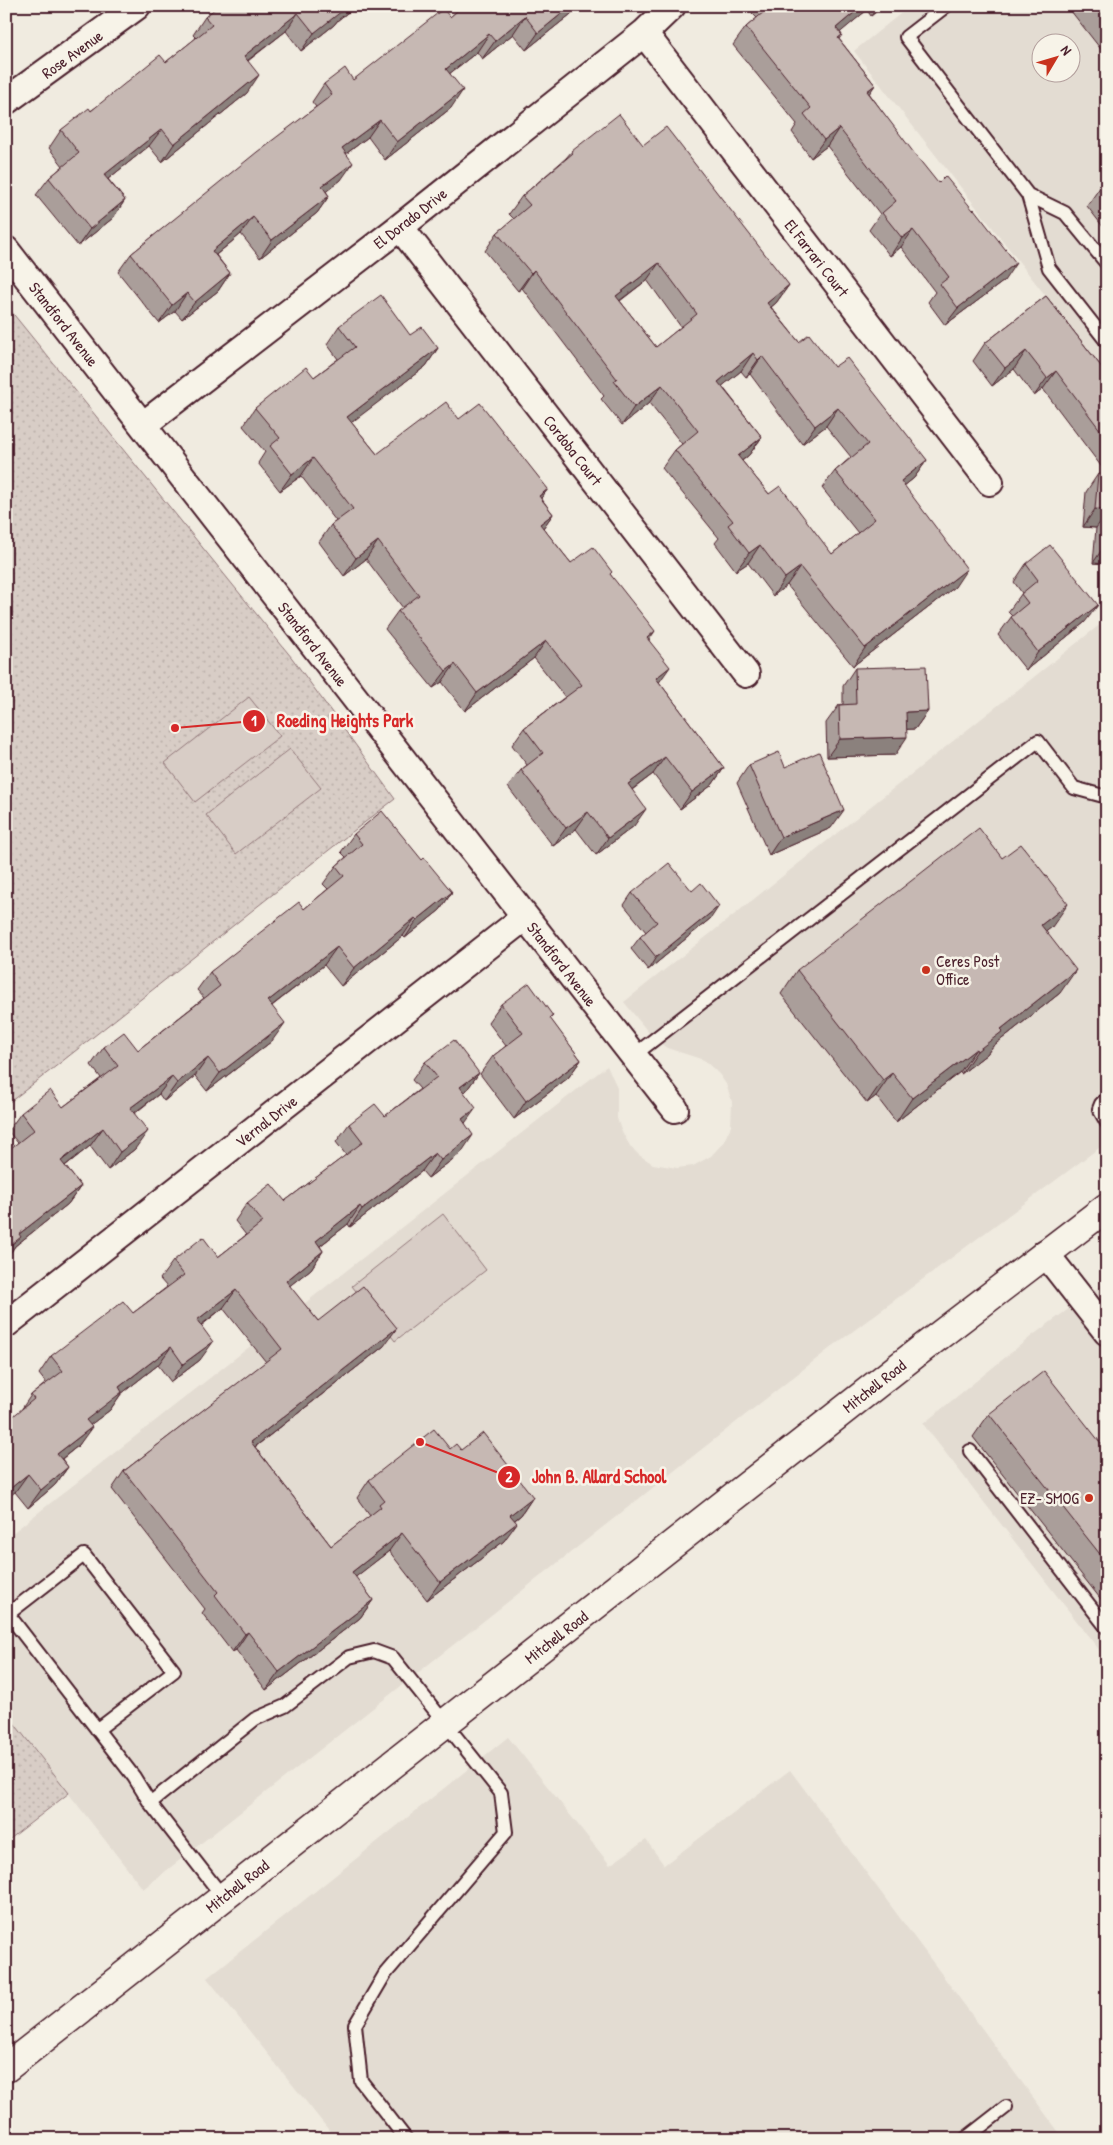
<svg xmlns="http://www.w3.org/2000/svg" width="1113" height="2145" font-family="'Patrick Hand',sans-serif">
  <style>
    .built { fill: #e3dcd2; fill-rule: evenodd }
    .grass { fill: url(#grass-dots); stroke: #917678 }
    .pitch { fill: #d8cdc6; stroke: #917678 }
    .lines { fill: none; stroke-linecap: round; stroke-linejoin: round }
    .service-casing { stroke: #4a1f2b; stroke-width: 16 }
    .minor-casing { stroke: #4a1f2b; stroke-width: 30 }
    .tertiary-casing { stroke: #4a1f2b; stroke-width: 31 }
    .service { stroke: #f7f3e8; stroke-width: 12 }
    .minor { stroke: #f7f3e8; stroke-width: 26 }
    .tertiary { stroke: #f7f3e8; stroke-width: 28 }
    .wall { fill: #aa9e9a; stroke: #4a1f2b; fill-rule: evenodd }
    .shaded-wall { fill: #8b817d; stroke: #4a1f2b }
    .building { fill: #c6b8b3; stroke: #4a1f2b; fill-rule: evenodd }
    .poi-dot { fill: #c8321e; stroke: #f7f3e8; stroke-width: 2 }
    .labels { text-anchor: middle; stroke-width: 5; stroke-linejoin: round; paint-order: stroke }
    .street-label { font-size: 16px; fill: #4a1f2b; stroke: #f7f3e8 }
    .poi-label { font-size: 16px; fill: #4a1f2b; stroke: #f7f3e8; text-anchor: start }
    .leader { fill: none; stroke: #d62828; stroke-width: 2 }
    .callout-dot { fill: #d62828; stroke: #f7f3e8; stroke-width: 2 }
    .mark-label { font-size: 15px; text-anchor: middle; font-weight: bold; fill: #fff }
    .callout-label { font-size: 18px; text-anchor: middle; font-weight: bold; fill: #d62828; stroke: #f7f3e8; stroke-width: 5; stroke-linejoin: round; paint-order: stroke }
  </style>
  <defs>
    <pattern id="grass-dots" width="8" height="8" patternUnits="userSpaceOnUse" patternTransform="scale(1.25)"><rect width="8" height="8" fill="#d8cdc6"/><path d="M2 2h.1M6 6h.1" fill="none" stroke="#bbb0aa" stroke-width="1.8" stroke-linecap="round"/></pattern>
  </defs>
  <rect width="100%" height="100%" fill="#f0ebe0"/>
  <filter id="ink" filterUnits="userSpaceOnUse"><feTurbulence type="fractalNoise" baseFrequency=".02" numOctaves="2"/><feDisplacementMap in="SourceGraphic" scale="10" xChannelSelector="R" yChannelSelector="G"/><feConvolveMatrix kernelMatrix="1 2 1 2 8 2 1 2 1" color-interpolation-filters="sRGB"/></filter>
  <g filter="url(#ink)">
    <path class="built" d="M910,6H1107V374L854,51ZM1040,42H1070V72H1040Z
      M1107,619V1142L833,1346L143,1889L6,1713V1538L607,1066L617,1087V1118L621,1130L630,1146L639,1155L653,1164L677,1168L693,1166L711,1156L723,1143L731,1126L732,1102L726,1084L719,1074L704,1060L667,1048L653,1038L624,1002Z
      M1107,1281V1660L923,1424L1033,1335Z
      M508,1737L610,1865L646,1840L664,1865L790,1770L1064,2139H336L207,1978Z"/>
    <path class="grass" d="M6,305L292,658L395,799C264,899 137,1004 6,1105Z
      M6,1713L69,1793L6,1842Z"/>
    <path class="pitch" d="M249,697L280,736L195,802L165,763Z
      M290,749L321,788L236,854L206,815Z
      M443,1214L486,1270L395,1341L352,1286Z"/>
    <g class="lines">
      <g class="service-casing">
        <path id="service" d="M946,6L906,37L1028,195L1049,268L1107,342
          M1028,195L1065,213L1107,264
          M633,1056L1038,741L1074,788L1107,797
          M1107,1098L1101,1104L1099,1109L1107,1123
          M970,1451L1107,1628
          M97,1730L174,1671L84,1555L8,1614L134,1777L150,1803
          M223,1897L150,1803L255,1719L285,1706L349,1657L374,1651L393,1658L501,1793L506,1832L385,1974L355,2025L361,2081L406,2139
          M965,2139L1006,2107"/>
      </g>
      <g class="minor-casing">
        <path id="minor" d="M644,33L990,482
          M6,101L137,6
          M400,227L746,674
          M6,250L675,1109
          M143,425L400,227L644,33L672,6
          M1045,1253L1107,1332
          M6,1324L525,917"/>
      </g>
      <g class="tertiary-casing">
        <path id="tertiary" d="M6,2068L919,1351L1107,1207"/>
      </g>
      <use href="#service" class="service"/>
      <use href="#minor" class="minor"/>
      <use href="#tertiary" class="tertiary"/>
    </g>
    <path class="wall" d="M218,6H356L338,20L334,25L301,51L286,31L248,61L247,93L162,162L149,146L108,179L125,200L113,218L78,246L36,195L49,178L63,166L49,148L61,130L166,62L196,38L193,35L205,17Z
      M463,6H581L526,50L513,34L482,59L477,52L450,73L451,108L385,160L368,137L346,154L341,180L326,191L329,196L317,213L260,258L241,234L216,255L230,273L218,291L182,319L175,311L159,323L118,272L131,254L316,107L312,102L324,84L353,80L450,17Z
      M757,6H883L871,16L867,10L840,32L842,35L839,39L875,85L869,93L1004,281L945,325L928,302L935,292L901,247L890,256L869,230L880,214L827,146L811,158L792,132L797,124L733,45L746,27L757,18L752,13Z
      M1067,6H1107V57Z
      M643,145L789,285L776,303L771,307L799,342L834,367L927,460L914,478L904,486L955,587L853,666L787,585L773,596L748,563L736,571L715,543L719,538L662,468L675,450L682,444L649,403L622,425L601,399L604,396L522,288L518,291L485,251L497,233L514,219L509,214L522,196L566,158L572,151ZM647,280L681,327L656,347L620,301ZM741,371L746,377L750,374L802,444L826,426L851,457L835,471L822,488L858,533L832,554L769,494L742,461L749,455L762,437L722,386Z
      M1107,180V232L1087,206L1103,183Z
      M1046,296L1107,374V474L1043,389L1034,396L1014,369L992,386L973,361L985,343Z
      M339,326L410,335L438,348L426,366L351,422L377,454L459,419L548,489L541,498L553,514L543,528L571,563L610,574L649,640L659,682L724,768L712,785L680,809L653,774L632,790L634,826L596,855L576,829L553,846L508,787L521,770L527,765L512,745L524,728L565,697L534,658L465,711L442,682L433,688L385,629L398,611L403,608L366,559L344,576L319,542L331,525L336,521L301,476L280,491L258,463L265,452L243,426L255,408L314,377L338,359L327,344Z
      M1098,474L1107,475V564L1093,563L1096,528L1083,527L1086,492Z
      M1026,564L1085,622L1026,670L998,635L1012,616L1008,612L1022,593L1014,582Z
      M855,668L928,711L915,729H907L895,755L827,757L826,723L839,705L843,704V686Z
      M749,765L785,767L831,828L769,855L737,783Z
      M354,834L422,860L452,892L440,910L405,938L403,936L341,986L324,965L272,1006V1041L207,1091L195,1076L164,1101L159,1094L134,1114L135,1149L108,1170L90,1146L65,1166L81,1186L68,1204L15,1246L9,1255L18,1143L8,1131L21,1113L63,1107L101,1078L91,1065L104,1047L138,1050L204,998L197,990L210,972L304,909L328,889L323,884L336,866L346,857L341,852Z
      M632,893L711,918L648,970L631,949L640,937L646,932L624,905Z
      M1052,927L1046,931L1060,993L993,1046L987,1054L961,1074L960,1072L896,1122L876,1096L867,1103L781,994L797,970Z
      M501,1004L553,1016L550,1019L581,1060L568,1078L514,1119L480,1074L493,1056L506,1046L488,1022Z
      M425,1062L479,1073L466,1091L464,1092L465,1124L461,1153L428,1178L422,1171L350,1227L348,1224L320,1246L323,1251L311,1269L289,1286L318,1321L384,1346L255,1447L331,1546L370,1516L357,1498L369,1480L450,1449L461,1450L533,1497L521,1515L515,1520L504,1541L427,1600L389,1551L355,1577L373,1600L360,1618L266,1690L236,1650L232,1652L202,1613L205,1609L112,1489L124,1471L266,1362L223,1308L201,1326L200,1360L171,1382L158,1365L121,1394L110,1410L90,1425L79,1445L62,1459L68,1467L55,1485L28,1508L15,1492L21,1410L31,1395L46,1383L39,1374L51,1356L133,1313L167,1287L160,1279L173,1261L218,1257L246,1235L235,1221L247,1203L285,1201L346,1155L336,1142L349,1124L385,1116L420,1089L412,1080Z
      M989,1414L1107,1451V1607L973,1437Z"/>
    <path class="shaded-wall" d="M345,6H356L338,20L334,25L301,51L314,33Z
      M571,6H581L526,50L538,33Z
      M862,6H869L867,10L824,46L836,28Z
      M878,6H883L871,16Z
      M298,13L286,31L243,64L244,56Z
      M525,16L513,34L482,59L495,41Z
      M489,34L477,52L434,86L446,69Z
      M259,75L247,93L162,162L174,144Z
      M875,85L863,103L867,91Z
      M463,90L451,108L385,160L397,142Z
      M380,120L368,137L330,166L342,148Z
      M839,128L827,146L811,158L824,140Z
      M162,129L149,146L92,192L104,175Z
      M353,163L341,180L310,204L322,186Z
      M329,196L317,213L260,258L272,240Z
      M125,200L113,218L78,246L90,229Z
      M253,217L241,234L200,268L212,251Z
      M913,230L901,247L890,256L902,238Z
      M659,263L647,280L603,313L616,296Z
      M1016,263L1004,281L945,325L958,308Z
      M534,270L522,288L518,291L531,273Z
      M230,273L218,291L182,319L195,302Z
      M789,285L776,303L754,321L767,303Z
      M187,293L175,311L159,323L172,305Z
      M438,348L426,366L335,435L347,417Z
      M1026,351L1014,369L992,386L1005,368Z
      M753,353L741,371L705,400L718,382Z
      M762,356L750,374L746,377L758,360Z
      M1056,371L1043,389L1034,396L1047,378Z
      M662,385L649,403L622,425L634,407Z
      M838,408L826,426L802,444L815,426Z
      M762,437L749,455L725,474L738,456Z
      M313,458L301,476L280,491L292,474Z
      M927,460L914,478L888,499L901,481Z
      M548,489L535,506L539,496Z
      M1095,509L1107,510V513L1096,528L1083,527Z
      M553,514L541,531L540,524Z
      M378,541L366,559L344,576L356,558Z
      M760,545L748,563L736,571L749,553Z
      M1105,545H1107V564L1093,563Z
      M800,567L787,585L773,596L785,578Z
      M967,569L955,587L853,666L865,648Z
      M1098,605L1085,622L1026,670L1038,652Z
      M655,631L643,649L647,638Z
      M546,641L534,658L465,711L477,693Z
      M455,664L442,682L433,688L446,671Z
      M670,667L658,684L656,678Z
      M928,711L915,729L894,730L906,712Z
      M907,737L895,755L827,757L840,739Z
      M665,757L653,774L615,802L628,784Z
      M724,768L712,785L680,809L692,792Z
      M646,809L634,826L596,855L608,838Z
      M844,810L831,828L769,855L781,837Z
      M588,812L576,829L553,846L566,828Z
      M452,892L440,910L405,938L417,920Z
      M1068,904L1052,927L1025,948L1041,925Z
      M719,906L711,918L648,970L656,957Z
      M415,918L403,936L341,986L354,968Z
      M337,947L324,965L256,1018L268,1001Z
      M1076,970L1060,993L993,1046L987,1054L961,1074L977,1051L1001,1029Z
      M285,1023L272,1041L207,1091L220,1073Z
      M976,1049L960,1072L896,1122L912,1098Z
      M208,1058L195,1076L164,1101L177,1083Z
      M581,1060L568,1078L514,1119L526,1101Z
      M479,1073L466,1091L447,1105L460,1087Z
      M892,1073L876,1096L867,1103L883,1080Z
      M172,1077L159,1094L117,1126L130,1108Z
      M476,1108L463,1126L462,1119Z
      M103,1128L90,1146L48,1179L61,1161Z
      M148,1131L135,1149L108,1170L120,1152Z
      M473,1135L461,1153L428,1178L441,1160Z
      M435,1153L422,1171L350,1227L362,1209Z
      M81,1186L68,1204L15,1246L9,1255L6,1257V1249L19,1234Z
      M360,1206L348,1224L303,1259L316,1241Z
      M323,1251L311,1269L273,1299L286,1281Z
      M236,1290L223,1308L184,1338L197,1320Z
      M397,1328L384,1346L238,1460L251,1442Z
      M213,1342L200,1360L171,1382L183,1364Z
      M171,1347L158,1365L121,1394L110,1410L73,1438L86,1420L119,1387Z
      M92,1427L79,1445L45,1472L57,1454Z
      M68,1467L55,1485L28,1508L41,1490Z
      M28,1474L15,1492L6,1499V1492Z
      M533,1497L521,1515L498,1533L510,1515Z
      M517,1523L504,1541L427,1600L440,1582Z
      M402,1533L389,1551L339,1590L352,1572Z
      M373,1600L360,1618L266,1690L279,1672Z
      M248,1632L236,1650L232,1652L245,1634Z"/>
    <path class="building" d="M218,6H346L347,7L314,33L298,13L244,56L259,75L174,144L162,129L104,175L125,200L90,229L49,178L79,153L61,130L89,108L91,111L160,55L166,62L212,25L205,17Z
      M463,6H571L538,33L525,16L495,41L489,34L446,69L463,90L397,142L380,120L342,148L353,163L322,186L329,196L272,240L253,217L212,251L230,273L195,302L187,293L172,305L131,254L257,152L332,95L324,84L345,68L353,80L443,9L450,17Z
      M771,6H862L836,28L842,35L838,38L875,85L867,91L914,153L938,183L945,176L973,210L974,209L1016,263L958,308L940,284L949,277L913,230L902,238L882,213L896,201L839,128L824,140L804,114L811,108L746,27Z
      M1101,6H1107V14Z
      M619,114L643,145L666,127L789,285L767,303L799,342L809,334L834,367L847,358L927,460L901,481L967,569L865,648L800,567L785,578L760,545L749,553L728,525L733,521L675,450L698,431L662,385L634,407L614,381L617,379L534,270L531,273L497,233L530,205L522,196L573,153L572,151ZM659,263L697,314L656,347L616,296ZM753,353L758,360L762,356L815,426L838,408L868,444L835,471L875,519L832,554L780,486L769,494L738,456L762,437L718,382Z
      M1107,180V188L1103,183Z
      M381,295L410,335L422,327L438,348L347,417L377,454L446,402L459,419L480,403L548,489L539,496L553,514L540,524L571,563L593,547L612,572L610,574L655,631L647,638L670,667L656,678L724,768L692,792L665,757L628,784L646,809L608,838L588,812L566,828L521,770L543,753L524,728L582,685L546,641L477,693L455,664L446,671L398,611L419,595L378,541L356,558L331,525L353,509L313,458L292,474L270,446L280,438L255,408L306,367L314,377L355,347L339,326Z
      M1046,296L1107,374V439L1056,371L1047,378L1026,351L1005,368L985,343Z
      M1098,474L1107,475V510L1095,509Z
      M1107,531V545H1105Z
      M1050,545L1098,605L1038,652L1011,617L1028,603L1021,594L1038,580L1026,564Z
      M926,666L928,711L906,712L907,737L840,739L839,705L856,704L855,668Z
      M779,752L785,767L819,752L844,810L781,837L749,765Z
      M382,811L422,860L424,858L452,892L417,920L415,918L354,968L337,947L268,1001L285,1023L220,1073L208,1058L177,1083L172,1077L130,1108L148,1131L120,1152L103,1128L61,1161L81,1186L19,1234L21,1237L6,1249V1152L34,1130L21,1113L50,1090L63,1107L118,1066L104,1047L124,1032L138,1050L220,986L210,972L299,902L304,909L344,876L336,866L362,844L354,834Z
      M979,828L1002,858L1021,844L1068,904L1041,925L1076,970L1001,1029L1003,1031L977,1051L976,1049L912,1098L892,1073L883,1080L797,970Z
      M669,863L692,891L701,883L719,906L656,957L640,937L657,922L632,893Z
      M529,983L553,1016L550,1018L581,1060L526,1101L493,1056L523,1033L501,1004Z
      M454,1040L479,1073L460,1087L476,1108L462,1119L473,1135L441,1160L435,1153L362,1209L360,1206L316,1241L323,1251L286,1281L318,1321L363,1286L397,1328L251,1442L331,1546L381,1507L379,1504L384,1500L369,1480L434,1429L450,1449L456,1444L461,1450L483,1433L533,1497L510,1515L517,1523L440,1582L402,1533L352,1572L373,1600L279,1672L248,1632L245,1634L215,1595L218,1592L124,1471L282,1349L236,1290L197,1320L213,1342L183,1364L171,1347L119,1387L122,1392L86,1420L92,1427L57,1454L68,1467L41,1490L28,1474L6,1492V1422L34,1399L31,1395L63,1371L51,1356L123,1301L133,1313L184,1275L173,1261L203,1237L218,1257L263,1222L247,1203L271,1184L285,1201L363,1142L349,1124L375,1104L385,1116L437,1077L425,1062Z
      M1044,1371L1107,1451V1563L989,1414Z"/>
  </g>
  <g class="poi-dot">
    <circle cx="926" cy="970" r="5"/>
    <circle cx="1089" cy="1498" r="5"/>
  </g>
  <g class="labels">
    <g class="street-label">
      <text transform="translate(72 54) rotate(-36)" y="6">Rose Avenue</text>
      <text transform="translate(410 218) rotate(-38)" y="6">El Dorado Drive</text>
      <text transform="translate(817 258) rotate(52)" y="6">El Farrari Court</text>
      <text transform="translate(64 324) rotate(52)" y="6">Standford Avenue</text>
      <text transform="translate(573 450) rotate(52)" y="6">Cordoba Court</text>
      <text transform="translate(313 644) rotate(52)" y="6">Standford Avenue</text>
      <text transform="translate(562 964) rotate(52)" y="6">Standford Avenue</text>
      <text transform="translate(266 1121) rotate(-38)" y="6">Vernal Drive</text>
      <text transform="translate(874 1386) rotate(-38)" y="6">Mitchell Road</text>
      <text transform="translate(556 1637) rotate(-38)" y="6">Mitchell Road</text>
      <text transform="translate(237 1886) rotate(-38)" y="6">Mitchell Road</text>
    </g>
    <g class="poi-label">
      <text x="936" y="967">Ceres Post<tspan x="936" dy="18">Office</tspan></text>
      <text x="1079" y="1504" text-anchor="end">EZ- SMOG</text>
    </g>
  </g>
  <path class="leader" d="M175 728L254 721M420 1442L509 1477"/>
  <g class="callout-dot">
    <circle cx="175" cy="728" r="5"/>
    <circle cx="420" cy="1442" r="5"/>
    <circle cx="254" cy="721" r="12"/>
    <circle cx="509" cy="1477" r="12"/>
  </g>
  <g class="mark-label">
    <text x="254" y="726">1</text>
    <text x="509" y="1482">2</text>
  </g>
  <g class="callout-label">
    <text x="345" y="727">Roeding Heights Park</text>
    <text x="599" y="1483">John B. Allard School</text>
  </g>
  <rect width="1113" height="2145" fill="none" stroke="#f7f3e8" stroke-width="25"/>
  <rect x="12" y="12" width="1088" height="2120" fill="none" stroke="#4a1f2b" stroke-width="2" filter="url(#ink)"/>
  <g transform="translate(1056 58) rotate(52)"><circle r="24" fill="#f7f3e8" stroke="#b29e9c"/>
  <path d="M0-4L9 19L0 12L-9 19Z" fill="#c8321e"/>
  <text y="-8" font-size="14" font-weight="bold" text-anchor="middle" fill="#4a1f2b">N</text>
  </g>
</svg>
